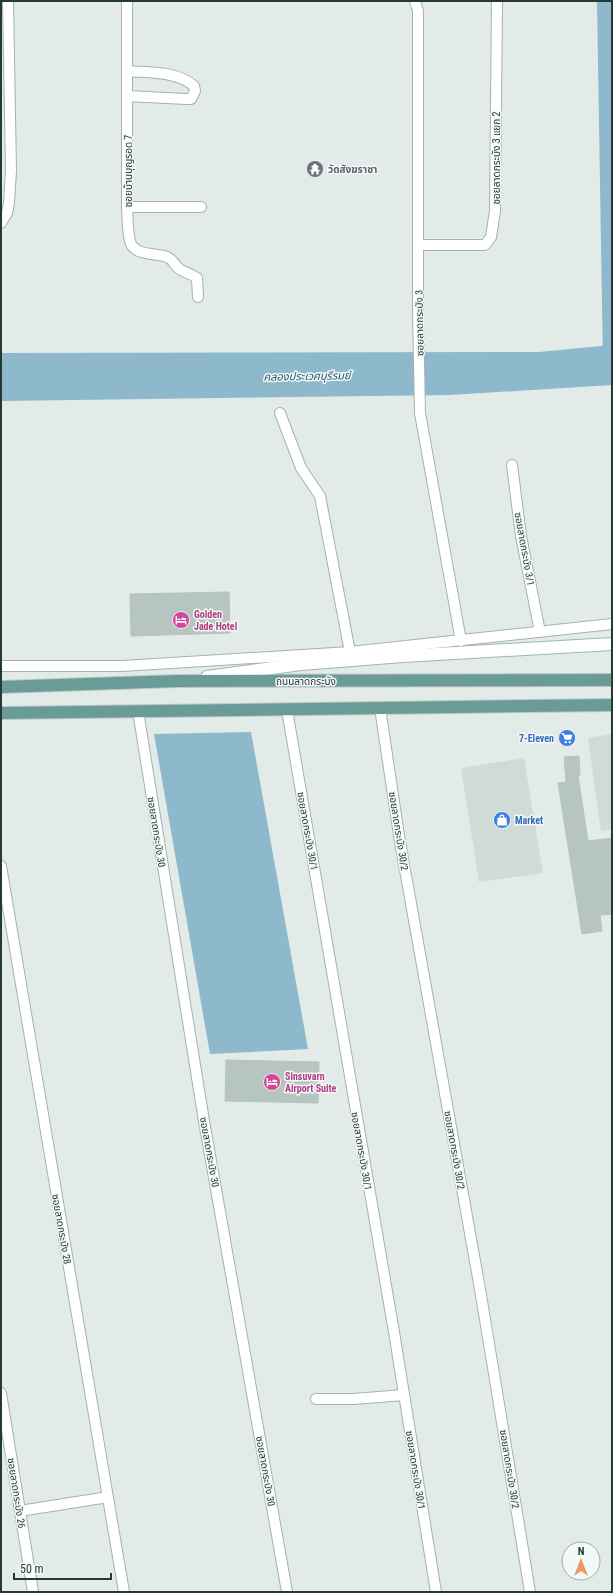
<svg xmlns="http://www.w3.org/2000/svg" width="613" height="1593" font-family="'Roboto Condensed','Noto Sans Thai',sans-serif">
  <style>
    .built { fill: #d0dad7 }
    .water { fill: #8eb8cb }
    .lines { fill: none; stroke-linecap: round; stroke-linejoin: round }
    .canal { stroke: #8eb8cb; stroke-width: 14 }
    .building { fill: #b7c5c1; stroke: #b5c4c0 }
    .minor-casing { stroke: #a5b2af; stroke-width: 12 }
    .secondary-casing { stroke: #a1b5b1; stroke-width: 14 }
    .primary-casing { stroke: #c1c8c7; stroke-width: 14 }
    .minor { stroke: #fff; stroke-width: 10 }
    .secondary { stroke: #fff; stroke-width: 12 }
    .primary { stroke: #6a9c97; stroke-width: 12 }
    .labels { text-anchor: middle; stroke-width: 3; stroke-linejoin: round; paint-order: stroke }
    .street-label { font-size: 10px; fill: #233a37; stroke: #f2f8f6 }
    .worship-label { font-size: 10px; font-weight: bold; fill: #5b616d; stroke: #f2f8f6; text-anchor: start }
    .hotel-label { font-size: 10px; font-weight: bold; fill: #b23c85; stroke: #f2f8f6; text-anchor: start }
    .shop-label { font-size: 10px; font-weight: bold; fill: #366cbe; stroke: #f2f8f6; text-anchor: end }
    .water-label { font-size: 11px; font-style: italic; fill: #235871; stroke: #f2f8f6 }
  </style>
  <rect width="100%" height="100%" fill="#e2ebe8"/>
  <path class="built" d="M612,734V829L601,831L588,738Z
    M524,758L543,873L479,882L461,768Z"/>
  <path class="water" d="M612,345V385L449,395L1,401V353L539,352Z
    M251,732L308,1049L210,1054L154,734Z"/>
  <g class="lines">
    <path class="canal" d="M604,1L610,365"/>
  </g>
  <path class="building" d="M229,592L230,633L131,636L130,594Z
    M579,756L580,776H578L588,841L612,838V914L600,915L602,931L582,934L558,783L566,782L564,757Z
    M226,1060L319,1062L318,1103L225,1101Z"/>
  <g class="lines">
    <g class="minor-casing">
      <path id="minor" d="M127,1V207C128,218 127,234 131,244C137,256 157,253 167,257C174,260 175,267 181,270C186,273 192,274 197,278L198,297
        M415,1L418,11V311L420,413L461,641
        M127,96L186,99H191L195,91L194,86C177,71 150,73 127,71
        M127,207H201
        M1,223L7,213L9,203L11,171L8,1
        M419,245H485L491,237L495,211L497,1
        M280,413L301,468L320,496L350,652
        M512,465L521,536L540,632
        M1,666H122L350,652L612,624
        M380,708L400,842L480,1289L530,1592
        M287,710L394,1332L436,1592
        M138,711L204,1121L287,1592
        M1,866L124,1592
        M1,1393L33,1592
        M316,1399H353L404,1395
        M20,1511L108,1497"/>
    </g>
    <g class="secondary-casing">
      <path id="secondary" d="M207,677L301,664L403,656L612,644"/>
    </g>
    <g class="primary-casing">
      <path id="primary" d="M1,687L177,681L612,680
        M1,713L612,705"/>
    </g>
    <use href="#minor" class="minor"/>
    <use href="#secondary" class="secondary"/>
    <use href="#primary" class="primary"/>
  </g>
  <defs>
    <g id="temple-disc" transform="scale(0.9)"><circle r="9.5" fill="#6b7280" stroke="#f2f8f6"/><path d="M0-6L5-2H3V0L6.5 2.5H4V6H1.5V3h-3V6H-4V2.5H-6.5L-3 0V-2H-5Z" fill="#fff"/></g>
    <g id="hotel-disc" transform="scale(0.9)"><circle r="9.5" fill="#d1479c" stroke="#f2f8f6"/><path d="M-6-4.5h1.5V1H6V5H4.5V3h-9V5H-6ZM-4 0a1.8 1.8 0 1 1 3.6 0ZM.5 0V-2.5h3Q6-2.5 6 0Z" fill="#fff"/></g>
    <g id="supermarket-disc" transform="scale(0.9)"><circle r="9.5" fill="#3f7fe0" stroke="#f2f8f6"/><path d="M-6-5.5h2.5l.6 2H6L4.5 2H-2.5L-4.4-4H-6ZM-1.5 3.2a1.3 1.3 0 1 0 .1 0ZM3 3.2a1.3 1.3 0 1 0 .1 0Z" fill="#fff"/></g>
    <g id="shop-disc" transform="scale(0.9)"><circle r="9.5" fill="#3f7fe0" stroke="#f2f8f6"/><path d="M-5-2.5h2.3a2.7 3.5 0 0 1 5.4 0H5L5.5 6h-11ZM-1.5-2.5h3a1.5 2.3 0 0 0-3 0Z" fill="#fff"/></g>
  </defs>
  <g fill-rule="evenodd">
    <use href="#temple-disc" x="315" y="169"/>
    <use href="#hotel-disc" x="181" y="620"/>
    <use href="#supermarket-disc" x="567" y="738"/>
    <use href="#shop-disc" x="502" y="820"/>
    <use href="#hotel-disc" x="272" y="1082"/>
  </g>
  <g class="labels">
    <g class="street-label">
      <text transform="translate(496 158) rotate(-90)" y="4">ซอยลาดกระบัง 3 แยก 2</text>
      <text transform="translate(128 171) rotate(-90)" y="4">ซอยบ้านบุญรอด 7</text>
      <text transform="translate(419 323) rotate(-91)" y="4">ซอยลาดกระบัง 3</text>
      <text transform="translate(525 549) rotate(80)" y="4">ซอยลาดกระบัง 3/1</text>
      <text x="306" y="685">ถนนลาดกระบัง</text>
      <text transform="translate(308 831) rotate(80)" y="4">ซอยลาดกระบัง 30/1</text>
      <text transform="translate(399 831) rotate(81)" y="4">ซอยลาดกระบัง 30/2</text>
      <text transform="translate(157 832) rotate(81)" y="4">ซอยลาดกระบัง 30</text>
      <text transform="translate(455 1150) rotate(80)" y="4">ซอยลาดกระบัง 30/2</text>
      <text transform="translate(362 1151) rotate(80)" y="4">ซอยลาดกระบัง 30/1</text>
      <text transform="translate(210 1152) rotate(80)" y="4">ซอยลาดกระบัง 30</text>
      <text transform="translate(62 1229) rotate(80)" y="4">ซอยลาดกระบัง 28</text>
      <text transform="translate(510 1469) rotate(81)" y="4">ซอยลาดกระบัง 30/2</text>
      <text transform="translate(416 1470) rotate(81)" y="4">ซอยลาดกระบัง 30/1</text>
      <text transform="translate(266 1471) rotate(80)" y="4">ซอยลาดกระบัง 30</text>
      <text transform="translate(17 1493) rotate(81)" y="4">ซอยลาดกระบัง 26</text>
    </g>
    <g class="worship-label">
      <text x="328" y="173">วัดสังฆราชา</text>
    </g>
    <g class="hotel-label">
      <text x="194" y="618">Golden<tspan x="194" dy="12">Jade Hotel</tspan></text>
      <text x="285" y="1080">Sinsuvarn<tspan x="285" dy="12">Airport Suite</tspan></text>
    </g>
    <g class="shop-label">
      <text x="554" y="742">7-Eleven</text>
      <text x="515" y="824" text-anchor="start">Market</text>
    </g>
    <g class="water-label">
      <text transform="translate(307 376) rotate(-1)" y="4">คลองประเวศบุรีรมย์</text>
    </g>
  </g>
  <rect width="613" height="1593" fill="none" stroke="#233a37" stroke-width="4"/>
  <g transform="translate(581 1561)"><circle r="19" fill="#f2f8f6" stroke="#9facaa"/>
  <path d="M0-3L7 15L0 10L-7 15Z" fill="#e69865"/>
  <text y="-6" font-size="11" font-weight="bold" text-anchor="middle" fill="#233a37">N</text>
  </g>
  <path d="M14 1573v6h97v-6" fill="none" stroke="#233a37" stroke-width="2"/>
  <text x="20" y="1573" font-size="12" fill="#233a37" stroke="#f2f8f6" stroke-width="3" paint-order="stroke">50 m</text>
</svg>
